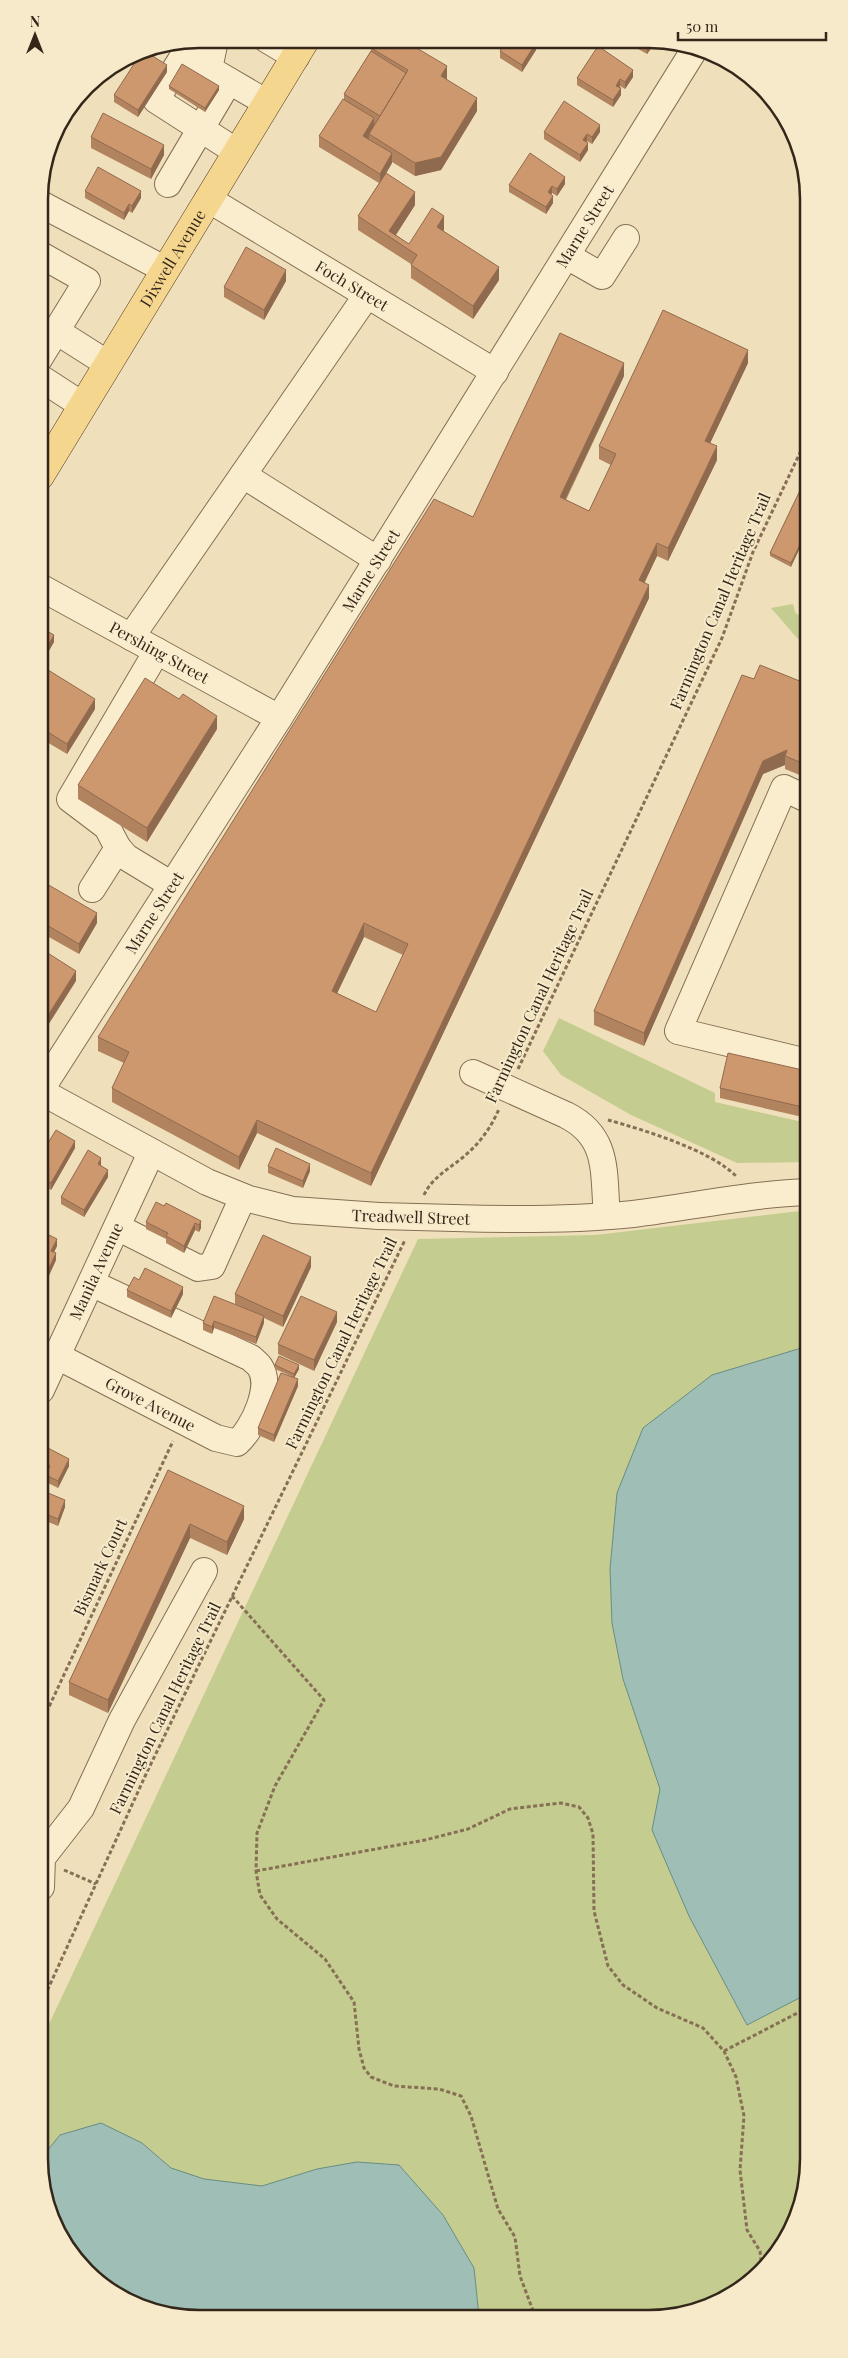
<svg xmlns="http://www.w3.org/2000/svg" width="848" height="2358" font-family="'Playfair Display',serif">
  <style>
    .green { fill: #c4cc8f }
    .water { fill: #9fbfb6; stroke: #678c83 }
    .lines { fill: none; stroke-linecap: round; stroke-linejoin: round }
    .minor-casing { stroke: #866f54; stroke-width: 28 }
    .major-casing { stroke: #533d29; stroke-width: 29 }
    .path { stroke: #866f54; stroke-width: 3; stroke-dasharray: 4 2.5; stroke-linecap: butt }
    .minor { stroke: #faedce; stroke-width: 26 }
    .major { stroke: #f5d68f; stroke-width: 28 }
    .minor-bridge-casing { stroke: #866f54; stroke-width: 28; stroke-linecap: butt }
    .minor-bridge { stroke: #faedce; stroke-width: 26 }
    .wall { fill: #b1835f; fill-rule: evenodd }
    .shaded-wall { fill: #906a4e }
    .building { fill: #ce986f; stroke: #906a4e; fill-rule: evenodd }
    .labels { text-anchor: middle; stroke-width: 4; stroke-linejoin: round; paint-order: stroke }
    .street-label { font-size: 16px; fill: #34271a; stroke: #f6eaca }
    .rim { fill: none; stroke: #34271a; stroke-width: 2.5 }
  </style>
  <rect width="100%" height="100%" fill="#efe0bb"/>
  <path class="green" d="M793,604L795,612L807,623V629L803,638L807,643L798,639L771,608Z
    M559,1018L715,1093V1102L807,1123L808,1162L737,1163L631,1115L561,1075L543,1051Z
    M808,1210V1346L712,1375L617,1493L610,1569L612,1623L623,1679L661,1789L652,1830L689,1916L747,2025L809,1993V2170L797,2221L770,2265L730,2298L681,2316H479L474,2268L443,2215L399,2165L357,2162L317,2169L262,2186L203,2179L171,2168L142,2143L60,2135L42,2157V2039L418,1239L595,1235Z"/>
  <path class="water" d="M808,1346L809,1993L747,2025L689,1916L652,1830L660,1789L623,1679L612,1623L610,1569L617,1493L643,1428L712,1375Z
    M101,2123L142,2143L171,2168L204,2179L262,2186L317,2169L357,2162L399,2165L443,2215L474,2268L479,2316H167L127,2303L86,2273L60,2239L42,2191V2157L60,2135Z"/>
  <g class="lines">
    <g class="minor-casing">
      <g id="minor">
        <path d="M217,39L214,45L209,69L267,103"/>
        <path d="M266,39L296,57"/>
        <path d="M201,79L209,69L184,55L156,100L237,152"/>
        <path d="M168,184L229,81"/>
        <path id="s1" d="M208,199L495,372"/>
        <path d="M39,203L164,269"/>
        <path d="M567,256L602,276L626,238"/>
        <path d="M56,331L108,364"/>
        <path d="M39,359L87,281L41,255"/>
        <path d="M39,377L82,405"/>
        <path d="M243,475L378,560"/>
        <path id="s2" d="M40,587L279,718"/>
        <path d="M131,637L367,295"/>
        <path d="M157,651L70,799L107,827L118,848L126,857L172,885"/>
        <path d="M807,799L784,788L678,1031L807,1062"/>
        <path d="M92,889L118,848"/>
        <path d="M473,1073L566,1115C610,1137 603,1173 607,1216"/>
        <path id="s3" d="M379,1216L293,1210L249,1199L207,1182L40,1091L279,718L696,47"/>
        <path d="M454,1218C514,1220 573,1220 633,1214C692,1207 749,1194 808,1192"/>
        <path d="M117,1227L198,1268L212,1266L243,1197"/>
        <path id="s4" d="M57,1356L216,1438L237,1443C253,1429 273,1387 260,1367C258,1364 254,1361 251,1358L91,1283"/>
        <path id="s5" d="M41,1390L151,1153"/>
        <path d="M41,1887L42,1858L81,1808L122,1720L204,1571"/>
      </g>
    </g>
    <g class="major-casing">
      <g id="major">
        <path id="s6" d="M40,476L306,39"/>
      </g>
    </g>
    <path class="path" d="M518,1069L722,638L753,552L807,438
      M608,1120C644,1130 710,1150 736,1176
      M424,1195C433,1175 455,1166 470,1151C483,1139 492,1125 499,1109
      M232,1596L324,1700L275,1786L257,1833L256,1871L260,1895L277,1919L325,1959L354,2002L359,2049L364,2068L371,2077L394,2086L439,2089L461,2096L471,2116L498,2209L515,2237L520,2276L535,2316
      M41,1724L173,1441
      M64,1870L96,1884
      M256,1871L425,1840L468,1829L510,1809L561,1803L579,1807L588,1818L593,1834L594,1911L608,1966L623,1985L657,2008L703,2028L724,2051L736,2077L744,2116L740,2170L747,2230L760,2251L762,2271
      M42,2002L147,1772L405,1240
      M724,2051L809,2007"/>
    <use href="#minor" class="minor"/>
    <use href="#major" class="major"/>
    <g class="minor-bridge-casing">
      <path id="minor-bridge" d="M379,1216L454,1218"/>
    </g>
    <use href="#minor-bridge" class="minor-bridge"/>
  </g>
  <path class="wall" d="M626,42H655V43L647,54Z
    M371,48L447,80L477,111L441,170L415,176L392,162V163L386,173L415,205L396,235L409,244L444,230L443,231L499,280L473,319L411,278V264L358,230V216L379,183L319,147V136L344,100V94L371,51Z
    M536,50L522,72L500,58V51Z
    M109,68L98,88L89,83L93,78Z
    M167,72L138,117L114,102V95Z
    M633,77L625,89L620,86L619,87L621,95L613,107L577,85V78Z
    M169,86L219,90L205,112L169,89Z
    M544,132H600L592,144L587,141L586,142L588,150L580,162L544,139Z
    M91,137L164,155L151,179L91,148Z
    M565,184L557,196L552,193L551,194L553,203L546,214L509,192V185Z
    M85,191L141,198L132,213L129,211L124,220L85,198Z
    M286,281L264,320L224,297V287Z
    M748,363L710,443L717,460L668,561L657,556L645,582L649,598L371,1186L257,1133L239,1170L112,1102V1088L124,1063L98,1051V1037L473,517L624,376L566,500L589,511L611,465L599,459V446ZM364,937L403,955L376,1012L337,993Z
    M807,476L791,567L770,556V553Z
    M40,627L54,642L43,661L40,659Z
    M40,665L95,709L67,754L40,738Z
    M754,679L807,684V778L785,769V765L763,774L644,1046L594,1025V1011Z
    M217,729L147,842L78,799V785Z
    M40,880L97,923L79,954L40,932Z
    M807,1071V1118L720,1098V1088Z
    M75,1148L51,1190L40,1184V1174L43,1169L40,1168V1156Z
    M101,1165L108,1177L84,1217L61,1204V1197Z
    M268,1166L310,1171L303,1188L268,1173Z
    M164,1206L201,1221V1228L199,1232L195,1230L184,1253L166,1243V1239L146,1229V1222Z
    M41,1231L57,1246L54,1252L56,1260L46,1282L41,1279Z
    M311,1267L283,1327L264,1318V1323L256,1344L214,1328L212,1334L203,1330V1323L242,1307L235,1304V1294Z
    M139,1280L183,1294L171,1318L127,1297V1290Z
    M337,1322L314,1371L278,1354V1344Z
    M275,1365L299,1369L294,1378L298,1386L274,1442L258,1435V1428L291,1376L275,1369Z
    M42,1462L69,1466L58,1488L46,1482V1475L47,1471L42,1469Z
    M168,1470L244,1519L227,1555L190,1538L108,1713L69,1695V1682Z
    M41,1490L65,1507L58,1526L41,1519Z"/>
  <path class="shaded-wall" d="M651,42H655V43L647,54V47Z
    M536,43V50L522,72V65Z
    M167,65V72L138,117V110Z
    M447,66V80L441,76Z
    M109,68L98,88V78L100,74Z
    M633,70V77L625,89V82Z
    M620,79V86L616,92V86Z
    M219,86V90L205,112V108Z
    M621,88V95L613,107V100Z
    M477,98V111L441,170L415,176V163Z
    M374,118V128L369,134V138L363,146V136Z
    M600,125V132L592,144V137Z
    M59,128V135L48,156L51,142Z
    M587,134V141L583,147V140Z
    M588,143V150L580,162V155Z
    M164,145V155L151,179V169Z
    M392,153V163L380,184V174Z
    M565,177V184L557,196V189Z
    M552,186V193L548,199V192Z
    M141,191V198L132,213V206Z
    M415,192V205L393,239L389,231Z
    M553,196V203L546,214V207Z
    M129,204V211L124,220V213Z
    M444,216V230L437,240V227Z
    M499,267V280L473,319V306Z
    M286,270V281L264,320V310Z
    M748,350V363L705,454V441Z
    M624,363V376L560,510V497Z
    M717,446V460L668,561V548Z
    M807,530V533L791,567V563Z
    M657,543V556L639,593V580Z
    M649,585V598L371,1186V1173Z
    M54,635V642L43,661V654Z
    M95,699V709L67,754V744Z
    M217,716V729L147,842V828Z
    M787,750L785,756V765L763,774L644,1046V1033L763,761Z
    M97,913V923L79,954V944Z
    M364,923V937L332,1004V991Z
    M76,971V981L40,1038V1028Z
    M257,1120V1133L239,1170V1157Z
    M75,1141V1148L51,1190V1183Z
    M101,1158V1165L98,1171V1164Z
    M310,1164V1171L303,1188V1181Z
    M108,1170V1177L84,1217V1210Z
    M201,1221V1228L199,1232V1225Z
    M195,1223V1230L184,1253V1246Z
    M57,1239V1246L51,1258V1251Z
    M56,1253V1260L46,1282V1275Z
    M311,1257V1267L283,1327V1316Z
    M183,1287V1294L171,1318V1311Z
    M337,1312V1322L314,1371V1360Z
    M264,1316V1323L256,1344V1337Z
    M214,1321V1328L212,1334V1327Z
    M299,1365V1369L294,1378V1374Z
    M298,1379V1386L274,1442V1435Z
    M69,1459V1466L58,1488V1481Z
    M65,1500V1507L58,1526V1519Z
    M244,1506V1519L227,1555V1542Z
    M46,1522V1525L41,1539V1536Z
    M190,1524V1538L108,1713V1700Z"/>
  <path class="building" d="M376,40H403L447,66L441,76L477,98L441,157L415,163L369,134L408,70L371,48Z
    M506,41H532L536,43L522,65L500,51Z
    M637,42H651L647,47Z
    M598,46L633,70L625,82L620,79L616,86L621,88L613,100L577,78Z
    M143,50L167,65L138,110L114,95Z
    M371,51L406,73L380,116L344,94Z
    M182,64L219,86L205,108L169,86Z
    M343,99L374,118L363,136L392,153L380,174L319,136Z
    M564,101L600,125L592,137L587,134L583,140L588,143L580,155L544,132Z
    M103,113L164,145L151,169L91,137Z
    M56,127L59,128L51,142L55,128Z
    M530,153L565,177L557,189L552,186L548,192L553,196L546,207L509,185Z
    M98,167L141,191L132,206L129,204L124,213L85,191Z
    M386,173L415,192L389,231L409,244L432,208L444,216L437,227L499,267L473,306L411,265L417,255L358,216Z
    M246,247L286,270L264,310L224,287Z
    M663,310L748,350L705,441L717,446L668,548L657,543L639,580L649,585L371,1173L257,1120L239,1157L112,1088L129,1052L98,1037L434,499L473,517L560,333L624,363L560,497L589,511L616,454L599,446ZM364,923L408,944L376,1012L332,991Z
    M807,476V530L791,563L770,553Z
    M40,627L54,635L43,654L40,652Z
    M40,665L95,699L67,744L40,727Z
    M760,665L807,684V765L785,756L787,750L763,761L644,1033L594,1011L742,675L754,679Z
    M145,678L179,699L183,694L217,716L147,828L78,785Z
    M40,880L97,913L79,944L40,921Z
    M43,950L76,971L40,1028V954Z
    M728,1053L807,1071V1108L720,1088Z
    M56,1130L75,1141L51,1183L40,1177V1174L46,1164L40,1161V1156Z
    M276,1148L310,1164L303,1181L268,1166Z
    M88,1150L101,1158L98,1164L108,1170L84,1210L61,1197Z
    M156,1202L164,1206L166,1203L201,1221L199,1225L195,1223L184,1246L166,1236L168,1233L146,1222Z
    M41,1231L57,1239L51,1251L56,1253L46,1275L41,1272Z
    M263,1235L311,1257L283,1316L235,1294Z
    M145,1268L183,1287L171,1311L127,1290L134,1277L139,1280Z
    M214,1296L264,1316L256,1337L214,1321L212,1327L203,1323Z
    M301,1296L337,1312L314,1360L278,1344Z
    M279,1356L299,1365L294,1374L275,1365Z
    M281,1373L298,1379L274,1435L258,1428Z
    M48,1448L69,1459L58,1481L46,1475L50,1466L42,1462Z
    M168,1470L244,1506L227,1542L190,1524L108,1700L69,1682Z
    M41,1490L65,1500L58,1519L41,1512Z
    M41,1520L46,1522L41,1536Z"/>
  <g class="labels">
    <g class="street-label">
      <text dy="6" stroke="none"><textPath href="#s3" startOffset="1389">Marne Street</textPath></text>
      <text dy="6" stroke="none"><textPath href="#s6" startOffset="255">Dixwell Avenue</textPath></text>
      <text dy="6" stroke="none"><textPath href="#s1" startOffset="168">Foch Street</textPath></text>
      <text dy="6" stroke="none"><textPath href="#s3" startOffset="984">Marne Street</textPath></text>
      <text transform="translate(720 601) rotate(-67)" y="6">Farmington Canal Heritage Trail</text>
      <text dy="6" stroke="none"><textPath href="#s2" startOffset="136">Pershing Street</textPath></text>
      <text dy="6" stroke="none"><textPath href="#s3" startOffset="579">Marne Street</textPath></text>
      <text transform="translate(539 996) rotate(-65)" y="6">Farmington Canal Heritage Trail</text>
      <text transform="translate(411 1217) rotate(2)" y="6">Treadwell Street</text>
      <text dy="6" stroke="none"><textPath href="#s5" startOffset="131">Manila Avenue</textPath></text>
      <text transform="translate(341 1343) rotate(-64)" y="6">Farmington Canal Heritage Trail</text>
      <text dy="6" stroke="none"><textPath href="#s4" startOffset="105">Grove Avenue</textPath></text>
      <text transform="translate(100 1567) rotate(-65)" y="6">Bismark Court</text>
      <text transform="translate(165 1708) rotate(-64)" y="6">Farmington Canal Heritage Trail</text>
    </g>
  </g>
  <path d="M0 0H848V2358H0ZM199 48H649A151 151 0 0 1 800 199V2159A151 151 0 0 1 649 2310H199A151 151 0 0 1 48 2159V199A151 151 0 0 1 199 48Z" fill="#f6eaca" fill-rule="evenodd"/>
  <path class="rim" d="M199 48H649A151 151 0 0 1 800 199V2159A151 151 0 0 1 649 2310H199A151 151 0 0 1 48 2159V199A151 151 0 0 1 199 48Z"/>
  <g transform="translate(35 35)" stroke="#f6eaca" stroke-width="4" paint-order="stroke">
  <path d="M0-4L9 19L0 12L-9 19Z" fill="#34271a"/>
  <text y="-8" font-size="14" font-weight="bold" text-anchor="middle" fill="#34271a">N</text>
  </g>
  <path d="M678 32v8h148v-8" fill="none" stroke="#34271a" stroke-width="2.5"/>
  <text x="686" y="32" font-size="15" fill="#34271a" stroke="#f6eaca" stroke-width="4" paint-order="stroke">50 m</text>
</svg>
